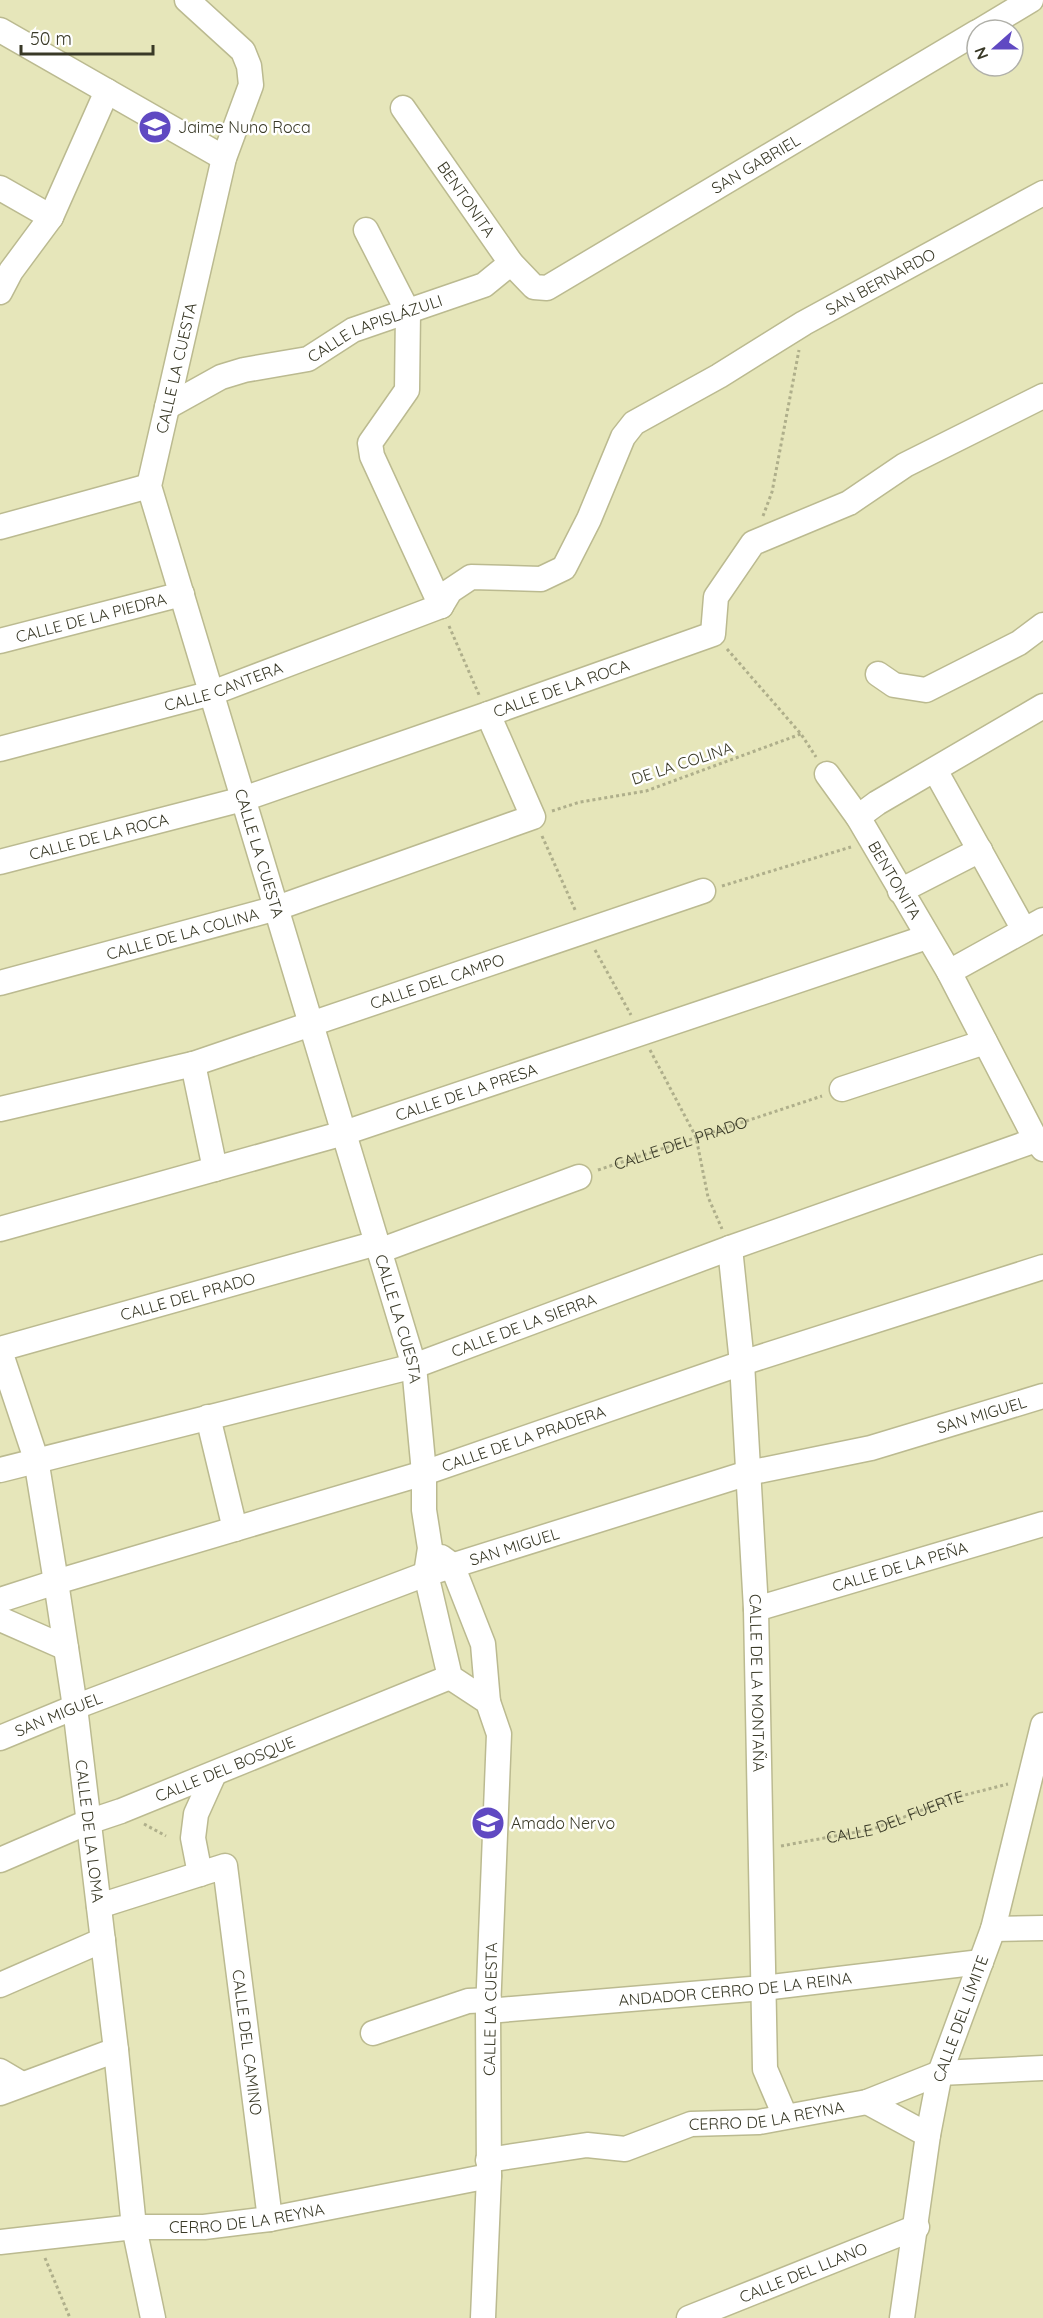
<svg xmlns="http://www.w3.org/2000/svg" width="1043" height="2318" font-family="Quicksand,sans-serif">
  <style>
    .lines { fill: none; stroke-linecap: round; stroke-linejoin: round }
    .minor-casing { stroke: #bbba90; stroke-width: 27 }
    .path { stroke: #afaf8b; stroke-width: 3; stroke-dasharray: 3 3; stroke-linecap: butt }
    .minor { stroke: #fff; stroke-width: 24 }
    .labels { text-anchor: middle; stroke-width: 5; stroke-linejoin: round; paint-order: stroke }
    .poi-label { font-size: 16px; fill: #393927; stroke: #fff; text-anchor: start }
    .street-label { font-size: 16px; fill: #393927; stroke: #fff }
  </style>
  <rect width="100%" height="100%" fill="#e6e6ba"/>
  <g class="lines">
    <g class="minor-casing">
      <g id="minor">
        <path id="s3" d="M187,0L243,51L249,66L251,85L224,158L149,486L414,1366L424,1473V1510L430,1548L426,1574L450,1677L488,1702L499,1734L488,2011L489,2176L483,2318"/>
        <path d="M0,30L224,158"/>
        <path d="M981,30L1031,0"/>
        <path id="s4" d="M403,108L511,263L534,287L547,288L977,32"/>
        <path d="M0,188L51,217"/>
        <path d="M366,230L408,312L407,390L370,443L372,456L441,606"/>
        <path d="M0,292L11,271L51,217L107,91"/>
        <path id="s5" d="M167,407L221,377L244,370L308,359L353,330L484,285L511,263"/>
        <path d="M0,527L149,486"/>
        <path id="s6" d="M441,606L450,591L471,577L541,579L564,568L589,519L623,437L634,423L719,376L804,323L1043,193"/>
        <path id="s7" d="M0,641L182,594"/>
        <path d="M878,674L894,685L926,690L1019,643L1043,625"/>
        <path id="s8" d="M0,749L212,693L441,606"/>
        <path d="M935,770L1024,930"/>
        <path id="s9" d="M827,774L858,817L949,972L1036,1140L1043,1149"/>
        <path d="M858,817L877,803L1043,706"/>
        <path id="s10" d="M0,862L243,799L488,714L713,634L716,597L753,543L849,503L905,465L1043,396"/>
        <path d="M900,891L980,850"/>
        <path d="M949,972L1043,920"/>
        <path id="s11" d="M0,983L277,908L533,817L488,714"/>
        <path d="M193,1064L215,1169"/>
        <path d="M842,1089L985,1042"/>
        <path id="s12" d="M0,1109L193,1064L703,891"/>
        <path id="s13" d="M0,1229L344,1133L927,937"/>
        <path id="s14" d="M730,1248L742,1363L756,1609L765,2069L785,2116"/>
        <path d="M379,1251L579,1177"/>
        <path id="s15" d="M0,1349L377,1243"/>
        <path id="s16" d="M0,1351L36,1459L56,1582L75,1707L116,2050L134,2227L153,2318"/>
        <path d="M208,1417L235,1529"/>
        <path id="s17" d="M0,1470L414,1366L730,1248L1036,1140"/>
        <path d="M441,1557L452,1565L483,1644L488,1702"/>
        <path id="s18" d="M0,1600L56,1582L424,1473L742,1363L1043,1267"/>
        <path id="s19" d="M756,1609L1043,1524"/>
        <path d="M0,1619L66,1648"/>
        <path id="s20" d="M0,1738L75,1707L426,1574L748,1473L871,1448L1043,1396"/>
        <path id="s21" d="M0,1860L88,1822L121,1811L450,1677"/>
        <path d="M200,1874L193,1838L196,1814L214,1774"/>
        <path id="s22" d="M99,1906L225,1866L270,2219"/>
        <path d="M993,1929L1043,1928"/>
        <path d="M0,1985L103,1940"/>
        <path id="s23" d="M488,2011L763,1988L981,1962"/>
        <path d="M373,2033L468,2001L489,2000"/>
        <path d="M0,2071L22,2084"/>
        <path d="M0,2093L116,2050"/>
        <path d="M867,2102L928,2135"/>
        <path id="s24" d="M488,2160L587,2145L625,2149L691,2124L759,2122L867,2102L940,2073L1043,2068"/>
        <path id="s25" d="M0,2242L134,2227H204L270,2219L489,2176"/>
        <path id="s26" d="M689,2318L917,2227"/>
        <path id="s27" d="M902,2318L928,2135L940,2073L993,1929L1043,1725"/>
      </g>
    </g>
    <g class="path">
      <path d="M763,516L772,492L799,350"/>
      <path d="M449,626L480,697"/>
      <path d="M727,649L801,734L816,757"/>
      <path d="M552,811L580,802L646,791L801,734"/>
      <path d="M542,836L576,912"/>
      <path d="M722,886L851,847"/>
      <path d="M595,950L631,1015"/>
      <path d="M650,1050L696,1137L708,1197L722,1229"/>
      <path id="s1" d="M598,1170L822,1096"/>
      <path d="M144,1824L166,1836"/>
      <path id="s2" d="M781,1846L873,1829L953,1798L1008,1784"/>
      <path d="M45,2258L70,2318"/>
    </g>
    <use href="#minor" class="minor"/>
  </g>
  <defs>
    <g id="school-disc" transform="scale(1.725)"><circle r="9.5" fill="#6049c2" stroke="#fff"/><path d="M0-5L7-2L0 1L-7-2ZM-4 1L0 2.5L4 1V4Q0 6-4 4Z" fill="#fff"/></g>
  </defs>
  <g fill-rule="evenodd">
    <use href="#school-disc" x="155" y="127"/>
    <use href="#school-disc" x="488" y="1823"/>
  </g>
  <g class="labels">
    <g class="poi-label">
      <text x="178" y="133">Jaime Nuno Roca</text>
      <text x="511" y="1829">Amado Nervo</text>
    </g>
    <g class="street-label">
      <text dy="6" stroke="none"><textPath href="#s4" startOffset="478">SAN GABRIEL</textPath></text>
      <text dy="6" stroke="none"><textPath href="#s4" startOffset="111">BENTONITA</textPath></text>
      <text dy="6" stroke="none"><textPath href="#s6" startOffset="584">SAN BERNARDO</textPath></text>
      <text dy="6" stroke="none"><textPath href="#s5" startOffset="225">CALLE LAPISLÁZULI</textPath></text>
      <text transform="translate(176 368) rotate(-77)" y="6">CALLE LA CUESTA</text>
      <text dy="6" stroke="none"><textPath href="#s7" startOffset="94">CALLE DE LA PIEDRA</textPath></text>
      <text dy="6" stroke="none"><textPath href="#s8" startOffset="232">CALLE CANTERA</textPath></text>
      <text dy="6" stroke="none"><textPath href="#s10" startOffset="588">CALLE DE LA ROCA</textPath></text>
      <text transform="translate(682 763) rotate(-18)" y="6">DE LA COLINA</text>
      <text dy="6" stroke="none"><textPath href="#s10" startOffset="102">CALLE DE LA ROCA</textPath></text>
      <text dy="6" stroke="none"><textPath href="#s3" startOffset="909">CALLE LA CUESTA</textPath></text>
      <text dy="6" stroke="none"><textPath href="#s9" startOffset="126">BENTONITA</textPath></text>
      <text dy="6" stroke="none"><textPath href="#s11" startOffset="189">CALLE DE LA COLINA</textPath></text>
      <text dy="6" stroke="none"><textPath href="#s12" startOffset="456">CALLE DEL CAMPO</textPath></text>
      <text dy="6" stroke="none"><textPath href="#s13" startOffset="486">CALLE DE LA PRESA</textPath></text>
      <text dy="6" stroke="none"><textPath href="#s1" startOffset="87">CALLE DEL PRADO</textPath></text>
      <text dy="6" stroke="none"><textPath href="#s15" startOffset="195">CALLE DEL PRADO</textPath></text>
      <text dy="6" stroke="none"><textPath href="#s3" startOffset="1395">CALLE LA CUESTA</textPath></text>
      <text dy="6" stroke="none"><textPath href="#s17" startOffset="544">CALLE DE LA SIERRA</textPath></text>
      <text dy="6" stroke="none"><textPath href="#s20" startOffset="1035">SAN MIGUEL</textPath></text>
      <text dy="6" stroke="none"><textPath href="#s18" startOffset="548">CALLE DE LA PRADERA</textPath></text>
      <text dy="6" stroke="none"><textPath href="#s20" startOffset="549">SAN MIGUEL</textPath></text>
      <text dy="6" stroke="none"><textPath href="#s19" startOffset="150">CALLE DE LA PEÑA</textPath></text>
      <text dy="6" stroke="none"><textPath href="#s14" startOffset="436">CALLE DE LA MONTAÑA</textPath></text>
      <text dy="6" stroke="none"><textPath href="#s20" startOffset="63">SAN MIGUEL</textPath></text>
      <text dy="6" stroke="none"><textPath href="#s21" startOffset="243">CALLE DEL BOSQUE</textPath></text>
      <text dy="6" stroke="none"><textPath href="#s2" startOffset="118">CALLE DEL FUERTE</textPath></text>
      <text dy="6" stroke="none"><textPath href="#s16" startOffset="490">CALLE DE LA LOMA</textPath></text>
      <text dy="6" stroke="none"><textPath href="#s23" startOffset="248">ANDADOR CERRO DE LA REINA</textPath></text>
      <text transform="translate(490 2009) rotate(-89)" y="6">CALLE LA CUESTA</text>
      <text dy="6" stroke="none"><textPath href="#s27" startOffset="306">CALLE DEL LÍMITE</textPath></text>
      <text dy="6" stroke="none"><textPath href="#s22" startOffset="310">CALLE DEL CAMINO</textPath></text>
      <text dy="6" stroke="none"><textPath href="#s24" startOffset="285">CERRO DE LA REYNA</textPath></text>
      <text dy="6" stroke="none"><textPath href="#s25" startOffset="248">CERRO DE LA REYNA</textPath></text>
      <text dy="6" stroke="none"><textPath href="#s26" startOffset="123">CALLE DEL LLANO</textPath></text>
    </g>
  </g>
  <g transform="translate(995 48) rotate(249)"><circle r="28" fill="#ffffff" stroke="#b0b0a9" stroke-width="1.5"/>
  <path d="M0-4.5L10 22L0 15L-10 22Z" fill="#6049c2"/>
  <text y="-9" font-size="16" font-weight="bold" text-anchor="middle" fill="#393927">N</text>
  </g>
  <path d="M21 45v9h132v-9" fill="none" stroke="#393927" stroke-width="3"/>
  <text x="30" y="45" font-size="18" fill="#393927" stroke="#ffffff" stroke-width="4.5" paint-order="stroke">50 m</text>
</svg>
